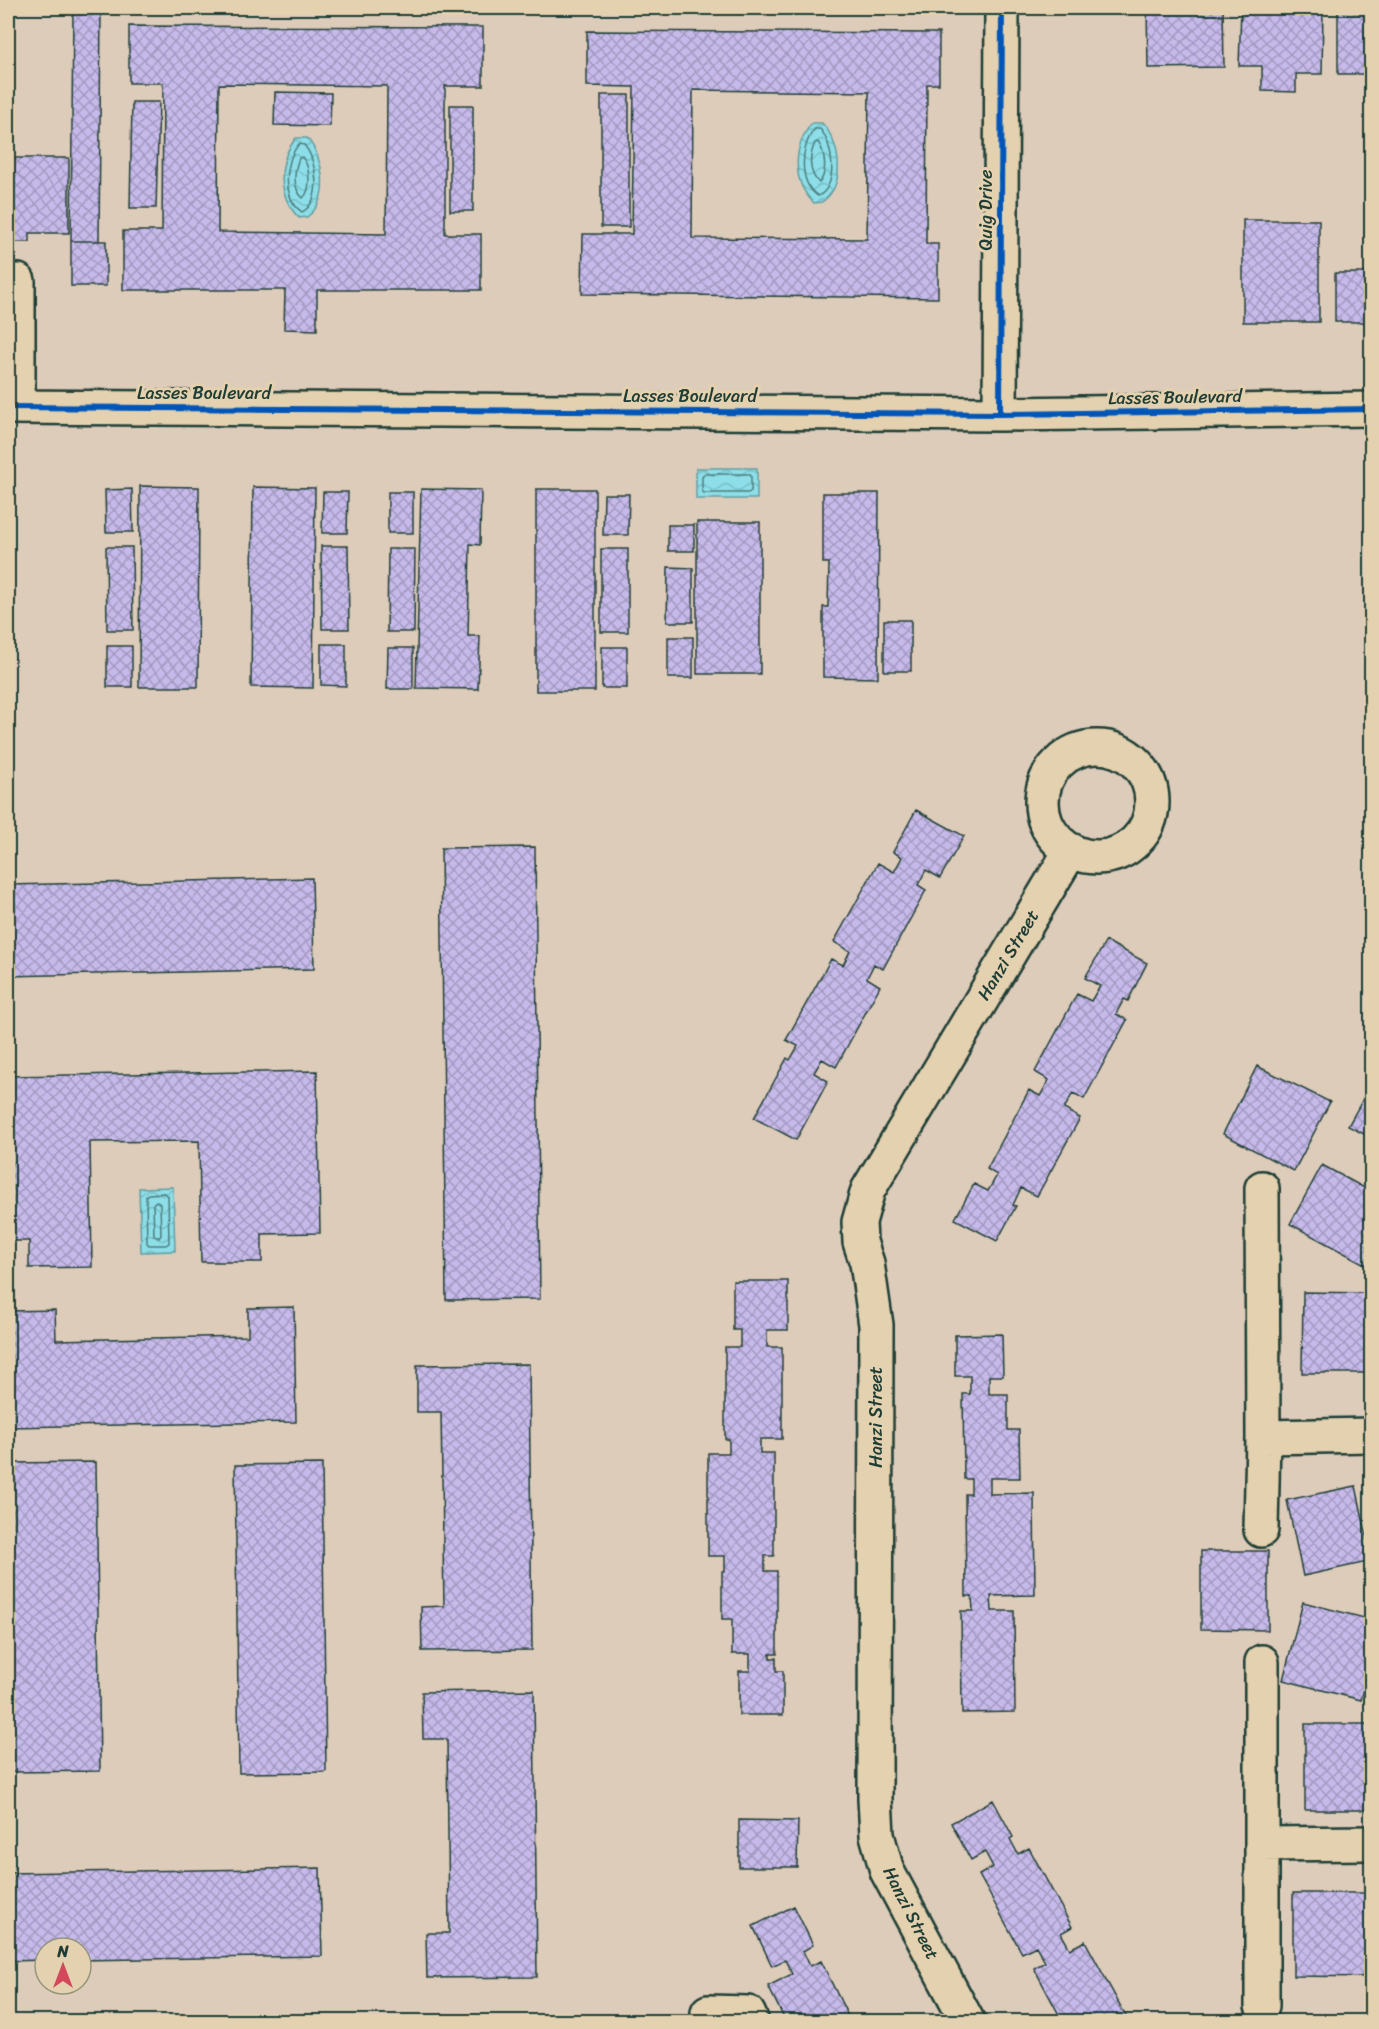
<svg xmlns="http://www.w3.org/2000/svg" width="1379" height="2029" font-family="Sriracha,sans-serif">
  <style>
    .water { fill: url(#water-waves); stroke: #619ea0; stroke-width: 1.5 }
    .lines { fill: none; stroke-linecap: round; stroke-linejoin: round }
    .shore { stroke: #4b7d7c; stroke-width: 1.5 }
    .building { fill: url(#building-cross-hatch); stroke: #1f3d34; stroke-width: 1.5; fill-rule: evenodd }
    .minor-casing { stroke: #1f3d34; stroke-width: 38 }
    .minor { stroke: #e4d1af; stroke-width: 33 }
    .cycleway-casing { stroke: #e4d1af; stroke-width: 10 }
    .cycleway { stroke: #0057b8; stroke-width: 6 }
    .labels { text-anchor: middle; stroke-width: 6; stroke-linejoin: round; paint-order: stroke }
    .street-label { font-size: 18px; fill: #1f3d34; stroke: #e4d1af }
  </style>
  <defs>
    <pattern id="water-waves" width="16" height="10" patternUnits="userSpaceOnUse" patternTransform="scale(1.5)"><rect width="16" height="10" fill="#8ddee8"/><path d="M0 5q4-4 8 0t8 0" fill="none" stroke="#79bfc8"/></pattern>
    <pattern id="building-cross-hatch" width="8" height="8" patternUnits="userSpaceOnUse" patternTransform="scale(1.5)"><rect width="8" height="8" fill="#c7baeb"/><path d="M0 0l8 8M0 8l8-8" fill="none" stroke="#a198bf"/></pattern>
  </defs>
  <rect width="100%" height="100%" fill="#deccbb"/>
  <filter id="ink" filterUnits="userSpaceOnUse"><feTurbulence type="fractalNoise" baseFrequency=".0167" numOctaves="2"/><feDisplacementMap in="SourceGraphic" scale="12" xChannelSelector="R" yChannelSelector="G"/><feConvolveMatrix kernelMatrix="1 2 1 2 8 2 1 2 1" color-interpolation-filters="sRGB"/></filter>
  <g filter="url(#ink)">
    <path class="water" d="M812,123H822C840,142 847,184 822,202L814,203C791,181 793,146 812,123Z
      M296,138H307C324,158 331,199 307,217L299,218C277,195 277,162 296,138Z
      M696,468H757V499H696Z
      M173,1187L175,1251L141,1252L139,1188Z"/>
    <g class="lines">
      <path class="shore" d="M815,129H820C833,143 839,187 818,196C798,184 800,145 815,129Z
        M818,142C825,152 828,173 819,183C808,172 809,156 815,143Z
        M299,144L304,145C317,159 323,202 302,212C282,198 284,161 299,144Z
        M302,157C310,165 312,190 303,198C292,188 294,171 299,158Z
        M705,474H750L751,477V491L748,493H704L702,491V477Z
        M165,1193L168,1196L169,1243L166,1245H149L147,1243L146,1196L148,1194Z
        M156,1201L160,1204L161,1235L159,1238L154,1235L153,1204Z"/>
    </g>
    <path class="building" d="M73,8H101L99,241H71Z
      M1147,8H1223L1224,67L1148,68Z
      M1241,8H1323L1322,74H1296V92L1262,91V66H1239Z
      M1338,8H1372V74H1338Z
      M129,26L483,27V86H445V234H481V290H317V330L284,329L285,290H123V231H162L163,83H129ZM219,84L387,86L386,234L218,232Z
      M587,31L939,33V84H927L926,244H938V298L582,294L583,234H632L634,87L587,86ZM693,90L869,92L867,239L692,238Z
      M275,92L331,93L330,126L274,125Z
      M601,95H629V227H601Z
      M132,102H159L156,208H130Z
      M450,105H473V211H450Z
      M8,158H69V233H30V242H8Z
      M1243,220H1319V322H1243Z
      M71,241H106V286H71Z
      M1335,273H1372V322H1335Z
      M140,486L199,487L198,687H139Z
      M253,487L315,488L313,688L251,687Z
      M132,489L133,532H106L105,490Z
      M421,489L481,490L480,545L470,544L468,636H480L478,689L416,688Z
      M536,489H595V691H536Z
      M323,492H348L347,533H322Z
      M388,492H413V533H388Z
      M823,493H879L878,678L823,677V607H828L829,563H823Z
      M604,494H629L628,535H603Z
      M697,522H760V674H697Z
      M668,525H694V551H668Z
      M321,546H348L349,629H322Z
      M106,547H132L133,630H107Z
      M388,549H415L414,632H387Z
      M601,549H628V632H601Z
      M668,567L693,568V622H667Z
      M884,620H911V671H884Z
      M668,637H693V678H668Z
      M321,644H346V686L321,685Z
      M107,646H132V687H107Z
      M602,647H627V688H602Z
      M388,648H413V689H387Z
      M916,810L964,836L940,878L926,870L918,885L926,890L883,969L874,964L867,978L880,986L836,1067L822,1059L814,1073L828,1081L796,1140L754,1118L787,1058L790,1060L798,1046L786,1040L831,959L843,965L850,951L834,942L878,863L894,872L902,857L893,852Z
      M535,847L540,1299L446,1300L441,848Z
      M312,878L314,969L8,976V885Z
      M1106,941L1147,963L1128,1001L1124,999L1116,1014L1127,1020L1084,1099L1073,1093L1064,1109L1080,1118L1037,1196L1021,1188L1013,1205L1016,1206L997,1241L955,1219L974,1184L988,1191L997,1175L987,1169L1029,1090L1040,1096L1049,1080L1035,1072L1077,994L1091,1001L1100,986L1085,978Z
      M1257,1066L1330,1102L1294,1171L1223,1134Z
      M317,1071L320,1233L262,1234V1262H201L199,1141L90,1142L92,1267L29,1268V1241H8V1076Z
      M1372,1083V1138L1348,1126Z
      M1322,1165L1372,1192V1268L1290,1224Z
      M733,1281H788V1330H767V1347H782V1439H760V1453H774V1556H765V1571H777V1654H770V1658H776V1671H783V1715H739V1671H750V1654H732V1619H722V1571H725V1556H708V1453H729V1439H725V1347H740V1330H733Z
      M1303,1292L1372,1293V1373H1302Z
      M294,1307L296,1422L9,1427L8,1311L55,1310L56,1340L248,1336V1308Z
      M1002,1334L1003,1376H989V1394H1008V1430H1019L1020,1478H990V1494L1034,1493L1035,1595L991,1596L992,1611H1014L1015,1712L962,1713L961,1611H973L972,1596H966L965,1494H971V1479H964L963,1394H970V1376H955V1335Z
      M529,1364L532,1650L422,1651L421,1607L444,1606L441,1412H417V1365Z
      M96,1462L100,1771L12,1772L8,1463Z
      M322,1464L326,1772L239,1773L235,1465Z
      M1356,1486L1372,1561L1303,1576L1287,1500Z
      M1201,1551H1268V1630L1201,1629Z
      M1303,1602L1372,1620V1659L1361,1700L1283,1680Z
      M534,1690L537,1977L427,1978L426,1933H449L447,1739H423L422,1692Z
      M1305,1724H1372V1810H1305Z
      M993,1800L1013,1837L1010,1839L1018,1854L1029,1848L1072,1927L1061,1933L1070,1949L1085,1941L1128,2020L1124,2022H1063L1034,1968L1045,1962L1036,1946L1022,1953L979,1875L993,1867L985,1852L971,1860L951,1823Z
      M739,1820L798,1821L797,1867H739Z
      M320,1868L322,1956L81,1960V1948H45V1960L8,1961V1873Z
      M1293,1893H1372V1977L1293,1976Z
      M794,1906L813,1945L803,1951L810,1966L821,1961L851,2022H786L768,1986L792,1974L785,1960L772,1966L753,1926Z
      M1372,2009V2022H1355Z"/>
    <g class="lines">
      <g class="minor-casing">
        <path id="minor" d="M8,281H18V407
          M8,407L1000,414L1372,409
          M1000,414L1002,8
          M1042 802a55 55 0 1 1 110 0a55 55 0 1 1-110 0Z
          M1263,1437L1372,1435
          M1261,1530L1263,1437L1262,1188
          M1262,1844L1372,1843
          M1262,2006V1662
          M708,2022V2012L748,2013L752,2022
          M968,2022L887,1871L877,1835L875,1799L876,1325L867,1263L860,1242L859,1222L868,1190L1071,850"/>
      </g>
      <use href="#minor" class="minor"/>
      <g class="cycleway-casing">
        <path id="cycleway" d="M8,407L1000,414L1372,409
          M1000,414L1002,8"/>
      </g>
      <use href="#cycleway" class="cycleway"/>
    </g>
  </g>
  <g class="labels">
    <g class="street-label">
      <text transform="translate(986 210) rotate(-90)" y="6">Quig Drive</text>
      <text x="204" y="399">Lasses Boulevard</text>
      <text x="690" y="402">Lasses Boulevard</text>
      <text transform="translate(1175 397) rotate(-1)" y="6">Lasses Boulevard</text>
      <text transform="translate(1008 955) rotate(-59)" y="6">Hanzi Street</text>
      <text transform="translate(876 1417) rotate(-90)" y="6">Hanzi Street</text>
      <text transform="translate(911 1913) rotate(63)" y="6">Hanzi Street</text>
    </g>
  </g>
  <rect width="1379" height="2029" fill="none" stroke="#e4d1af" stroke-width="30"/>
  <rect x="15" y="15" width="1349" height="1999" fill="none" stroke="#1f3d34" stroke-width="2" filter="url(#ink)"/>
  <g transform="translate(63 1966)"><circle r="28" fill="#e4d1af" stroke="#95967e" stroke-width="1.5"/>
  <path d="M0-4.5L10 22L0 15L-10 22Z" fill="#d1495b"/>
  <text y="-9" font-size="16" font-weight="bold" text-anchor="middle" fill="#1f3d34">N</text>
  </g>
</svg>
